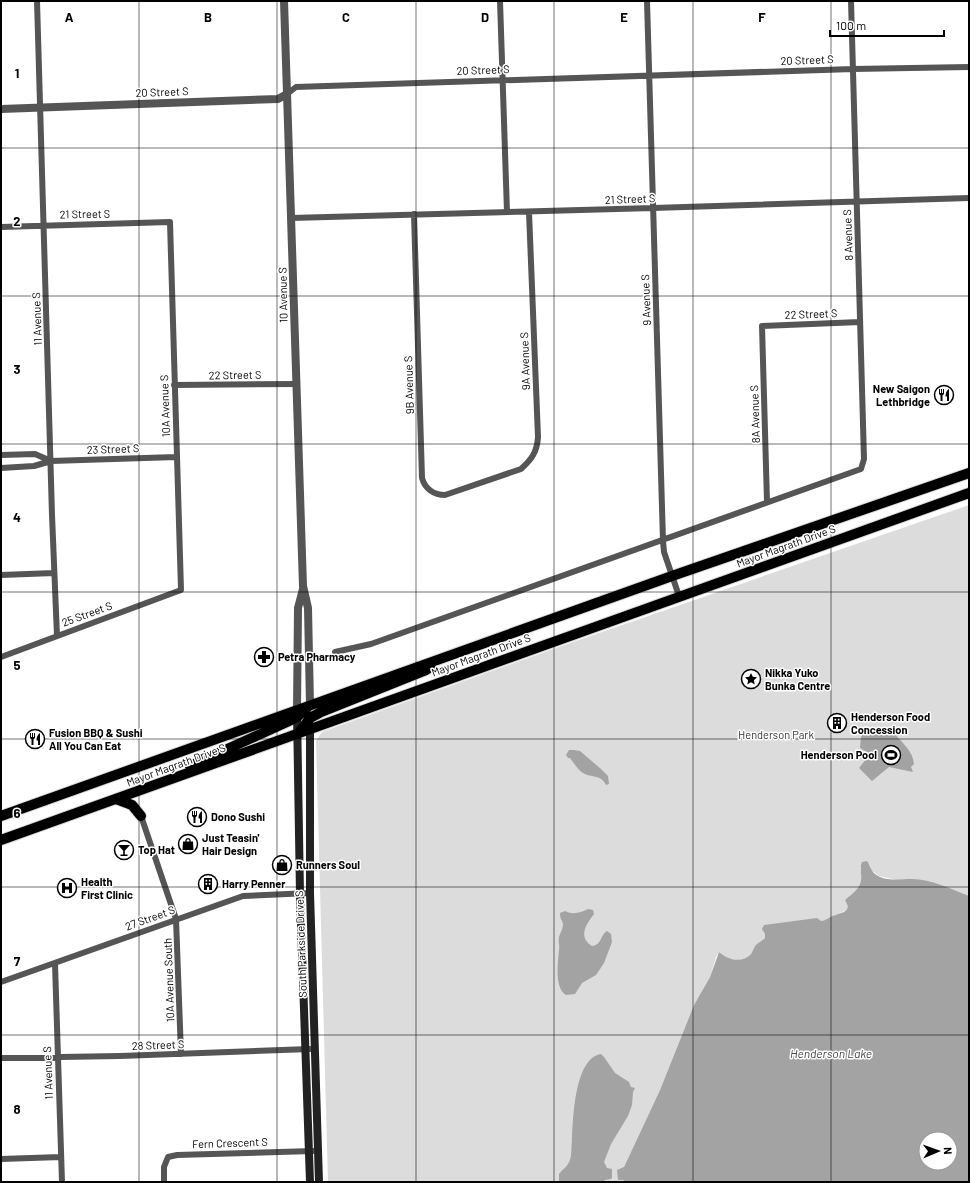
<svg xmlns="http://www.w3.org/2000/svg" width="970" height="1183" font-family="Barlow,sans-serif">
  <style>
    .green { fill: #dcdcdc }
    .water { fill: #a3a3a3; fill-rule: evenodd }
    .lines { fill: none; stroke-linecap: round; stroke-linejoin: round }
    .primary-casing { stroke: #dbdbdb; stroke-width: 12 }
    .minor { stroke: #555; stroke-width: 6 }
    .tertiary { stroke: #555; stroke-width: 8 }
    .secondary { stroke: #222; stroke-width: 8 }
    .primary { stroke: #000; stroke-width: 10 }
    .grid { fill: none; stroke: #000; stroke-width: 1; stroke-opacity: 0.55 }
    .labels { text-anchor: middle; stroke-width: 3; stroke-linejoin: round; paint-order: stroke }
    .street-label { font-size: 11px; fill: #000; stroke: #fff }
    .poi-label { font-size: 11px; font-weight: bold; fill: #000; stroke: #fff; text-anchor: start }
    .park-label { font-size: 11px; fill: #333; stroke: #fff }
    .water-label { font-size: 12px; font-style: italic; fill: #444; stroke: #fff }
    .grid-label { font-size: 13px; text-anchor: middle; font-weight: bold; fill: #000; stroke: #fff; stroke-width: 3; stroke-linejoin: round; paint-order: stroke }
  </style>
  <rect width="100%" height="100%" fill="#fff"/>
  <path class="green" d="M969,505V896L879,876L871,870L870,865L860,867C864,886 859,888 845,900C846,903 849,906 847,909C846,911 828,918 824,921L765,934V938C762,941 758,943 755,946C753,949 752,952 750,955C740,964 727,960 719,952L716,957L710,977L694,1005L660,1090L624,1167L623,1180L626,1182H328L316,741L322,732L573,642Z"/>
  <path class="water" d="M872,729L883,735L895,734C903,744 913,751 914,764L911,767L913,772L889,767L872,781L859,768L870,754L860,748L861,737L866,730Z
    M569,750H574L580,751L601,769L608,776L609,784L606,785C601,774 591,778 583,773C578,770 574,763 570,758H568L566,755Z
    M867,861C870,865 871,871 875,874C885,882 900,879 912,879C931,879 951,889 969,896V1182H626L623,1180H618L617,1170L624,1167L660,1090L694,1005L710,977L719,952C727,959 740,964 750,955C752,953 753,949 755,946C757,943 762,941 765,938V934L762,929L764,925L817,918L821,921C826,921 830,916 836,915C839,913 845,913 847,909C849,906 846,903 845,900C854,892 863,887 861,874C861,869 860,867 862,862ZM926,1139H950V1163H926Z
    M588,909L593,910L594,914C587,923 577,937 592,946C602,945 600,935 607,931L611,934L612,942L604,963L596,975L582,983L575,994L566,995C554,988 558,962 559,950C560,946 558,942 559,937C560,933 563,929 563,925C563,920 560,921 560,913L565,911C573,915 580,913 588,909Z
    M601,1054L604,1057L615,1073L629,1082L631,1087L635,1088L633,1092L632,1105L628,1116L611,1144L604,1162L607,1168L612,1169V1178L611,1179L605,1180L602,1182H559V1174C563,1169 568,1166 570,1160C572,1154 571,1147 572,1141C573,1121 574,1058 601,1054Z"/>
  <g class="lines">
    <g class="primary-casing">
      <path id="primary" d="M298,734L310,718L321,712L426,670L431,667
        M190,766L287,722L297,717L307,708
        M116,799L132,805L141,816
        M1,816L672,576L969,473
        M1,840L969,493"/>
    </g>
    <path class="minor" d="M37,1L52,515L57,636
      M500,1L507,212
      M647,1L663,541L664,552L679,596
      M287,94L296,87L853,69L969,67
      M414,214L422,478C425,489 434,495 445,495L521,469C532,459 537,452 538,437L529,212
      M291,218L653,208L969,198
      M1,227L170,222L181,590L1,657
      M174,385L296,384
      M1,455L35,454L51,461
      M1,468L34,466L51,461L176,457
      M767,502L762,326L860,322
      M1,575L54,573
      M335,652L371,644L861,469L864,459L851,1
      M141,816L176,919L181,1054
      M55,964L62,1182
      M1,982L243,896L310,893
      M1,1058L120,1056L310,1049
      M1,1159L61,1157
      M164,1182V1167L168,1157L177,1155L313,1151"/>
    <path class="tertiary" d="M284,1L303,586L308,608L310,705
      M1,109L278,99L287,94
      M297,710L298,608L303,589"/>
    <path class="secondary" d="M297,713L300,894L310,1182
      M310,725V893L319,1182"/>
    <use href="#primary" class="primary"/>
  </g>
  <path class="grid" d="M139,1V1182M277,1V1182M416,1V1182M554,1V1182M693,1V1182M831,1V1182M1,148H969M1,296H969M1,444H969M1,592H969M1,739H969M1,887H969M1,1035H969"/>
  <defs>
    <g id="restaurant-ring" transform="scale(1)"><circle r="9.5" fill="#fff" stroke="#000" stroke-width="1.5"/><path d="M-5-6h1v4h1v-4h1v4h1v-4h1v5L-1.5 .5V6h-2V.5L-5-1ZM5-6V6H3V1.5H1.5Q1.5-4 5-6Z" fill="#000"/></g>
    <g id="pharmacy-ring" transform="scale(1)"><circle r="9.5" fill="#fff" stroke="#000" stroke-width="1.5"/><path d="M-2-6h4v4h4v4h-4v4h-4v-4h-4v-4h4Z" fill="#000"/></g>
    <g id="sight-ring" transform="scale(1)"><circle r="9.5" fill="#fff" stroke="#000" stroke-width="1.5"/><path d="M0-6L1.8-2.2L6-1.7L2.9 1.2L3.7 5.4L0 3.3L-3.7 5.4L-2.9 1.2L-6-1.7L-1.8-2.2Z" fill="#000"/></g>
    <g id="building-ring" transform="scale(1)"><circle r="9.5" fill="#fff" stroke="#000" stroke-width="1.5"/><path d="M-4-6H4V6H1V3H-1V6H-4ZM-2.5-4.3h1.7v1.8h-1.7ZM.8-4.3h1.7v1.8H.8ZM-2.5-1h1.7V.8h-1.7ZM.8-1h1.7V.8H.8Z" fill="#000"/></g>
    <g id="stadium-ring" transform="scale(1)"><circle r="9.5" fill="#fff" stroke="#000" stroke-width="1.5"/><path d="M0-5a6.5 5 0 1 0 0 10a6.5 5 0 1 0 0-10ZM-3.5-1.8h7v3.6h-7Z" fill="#000"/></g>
    <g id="shop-ring" transform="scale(1)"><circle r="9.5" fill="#fff" stroke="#000" stroke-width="1.5"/><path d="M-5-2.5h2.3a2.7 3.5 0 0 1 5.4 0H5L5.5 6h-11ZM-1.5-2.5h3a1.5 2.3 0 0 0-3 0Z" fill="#000"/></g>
    <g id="bar-ring" transform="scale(1)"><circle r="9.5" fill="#fff" stroke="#000" stroke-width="1.5"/><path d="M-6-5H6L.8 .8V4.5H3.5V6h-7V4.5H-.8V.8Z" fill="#000"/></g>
    <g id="hospital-ring" transform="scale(1)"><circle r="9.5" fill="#fff" stroke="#000" stroke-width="1.5"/><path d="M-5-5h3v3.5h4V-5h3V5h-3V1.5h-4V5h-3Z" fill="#000"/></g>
  </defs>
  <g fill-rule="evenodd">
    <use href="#restaurant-ring" x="944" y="395"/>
    <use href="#pharmacy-ring" x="264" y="657"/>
    <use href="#sight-ring" x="751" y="679"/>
    <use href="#building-ring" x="837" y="723"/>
    <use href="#restaurant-ring" x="35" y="739"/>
    <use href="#stadium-ring" x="891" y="755"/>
    <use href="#restaurant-ring" x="197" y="817"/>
    <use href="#shop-ring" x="188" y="844"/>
    <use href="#bar-ring" x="124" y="850"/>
    <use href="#shop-ring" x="282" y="865"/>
    <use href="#building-ring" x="208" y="884"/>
    <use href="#hospital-ring" x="67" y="888"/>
  </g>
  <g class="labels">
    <g class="street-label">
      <text transform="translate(807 60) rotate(-2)" y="4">20 Street S</text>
      <text transform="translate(483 70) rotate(-2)" y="4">20 Street S</text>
      <text transform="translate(162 92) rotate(-2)" y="4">20 Street S</text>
      <text transform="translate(630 199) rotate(-2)" y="4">21 Street S</text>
      <text transform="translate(85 214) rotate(-1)" y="4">21 Street S</text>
      <text transform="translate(848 235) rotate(-92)" y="4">8 Avenue S</text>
      <text transform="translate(283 295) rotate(-91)" y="4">10 Avenue S</text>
      <text transform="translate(646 300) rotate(-92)" y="4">9 Avenue S</text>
      <text transform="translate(811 314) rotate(-2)" y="4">22 Street S</text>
      <text transform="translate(37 319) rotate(-92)" y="4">11 Avenue S</text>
      <text transform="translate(525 361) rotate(-92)" y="4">9A Avenue S</text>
      <text transform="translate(235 375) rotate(-1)" y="4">22 Street S</text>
      <text transform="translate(409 385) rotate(-92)" y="4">9B Avenue S</text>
      <text transform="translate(165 406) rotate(-92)" y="4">10A Avenue S</text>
      <text transform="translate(755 414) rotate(-92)" y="4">8A Avenue S</text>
      <text transform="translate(113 449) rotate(-2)" y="4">23 Street S</text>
      <text transform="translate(786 546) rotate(-20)" y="4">Mayor Magrath Drive S</text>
      <text transform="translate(87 614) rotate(-20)" y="4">25 Street S</text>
      <text transform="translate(481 655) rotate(-20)" y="4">Mayor Magrath Drive S</text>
      <text transform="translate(176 765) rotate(-20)" y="4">Mayor Magrath Drive S</text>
      <text transform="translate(150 918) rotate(-20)" y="4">27 Street S</text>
      <text transform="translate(301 944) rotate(-92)" y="4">South Parkside Drive S</text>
      <text transform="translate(169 980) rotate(-92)" y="4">10A Avenue South</text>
      <text transform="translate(158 1045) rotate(-2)" y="4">28 Street S</text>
      <text transform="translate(48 1073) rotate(-92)" y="4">11 Avenue S</text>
      <text transform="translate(230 1143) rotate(-2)" y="4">Fern Crescent S</text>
    </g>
    <g class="poi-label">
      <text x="930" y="393" text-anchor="end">New Saigon<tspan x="930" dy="13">Lethbridge</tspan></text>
      <text x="278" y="661">Petra Pharmacy</text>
      <text x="765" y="677">Nikka Yuko<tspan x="765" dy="13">Bunka Centre</tspan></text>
      <text x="851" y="721">Henderson Food<tspan x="851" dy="13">Concession</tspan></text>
      <text x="49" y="737">Fusion BBQ &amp; Sushi<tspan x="49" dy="13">All You Can Eat</tspan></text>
      <text x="877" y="759" text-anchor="end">Henderson Pool</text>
      <text x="211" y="821">Dono Sushi</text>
      <text x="202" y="842">Just Teasin'<tspan x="202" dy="13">Hair Design</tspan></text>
      <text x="138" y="854">Top Hat</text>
      <text x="296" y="869">Runners Soul</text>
      <text x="81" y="886">Health<tspan x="81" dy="13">First Clinic</tspan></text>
      <text x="222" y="888">Harry Penner</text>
    </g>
    <g class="park-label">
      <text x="776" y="739">Henderson Park</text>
    </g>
    <g class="water-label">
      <text x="831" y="1058">Henderson Lake</text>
    </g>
  </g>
  <g class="grid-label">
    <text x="69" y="22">A</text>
    <text x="208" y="22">B</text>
    <text x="346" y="22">C</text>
    <text x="485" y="22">D</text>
    <text x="624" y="22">E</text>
    <text x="762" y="22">F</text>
    <text x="17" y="78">1</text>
    <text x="17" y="226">2</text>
    <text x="17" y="374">3</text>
    <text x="17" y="522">4</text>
    <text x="17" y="670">5</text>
    <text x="17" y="818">6</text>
    <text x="17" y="966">7</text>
    <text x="17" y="1114">8</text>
  </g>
  <rect width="970" height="1183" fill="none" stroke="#000000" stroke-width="4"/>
  <g transform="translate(938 1151) rotate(88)"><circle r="19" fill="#ffffff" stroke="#999999"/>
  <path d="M0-3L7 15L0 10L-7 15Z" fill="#000000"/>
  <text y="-6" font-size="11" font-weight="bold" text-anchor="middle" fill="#000000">N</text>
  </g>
  <path d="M830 30v6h114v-6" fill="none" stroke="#000000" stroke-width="2"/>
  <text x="836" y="30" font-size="12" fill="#000000" stroke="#ffffff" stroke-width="3" paint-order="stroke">100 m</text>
</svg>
